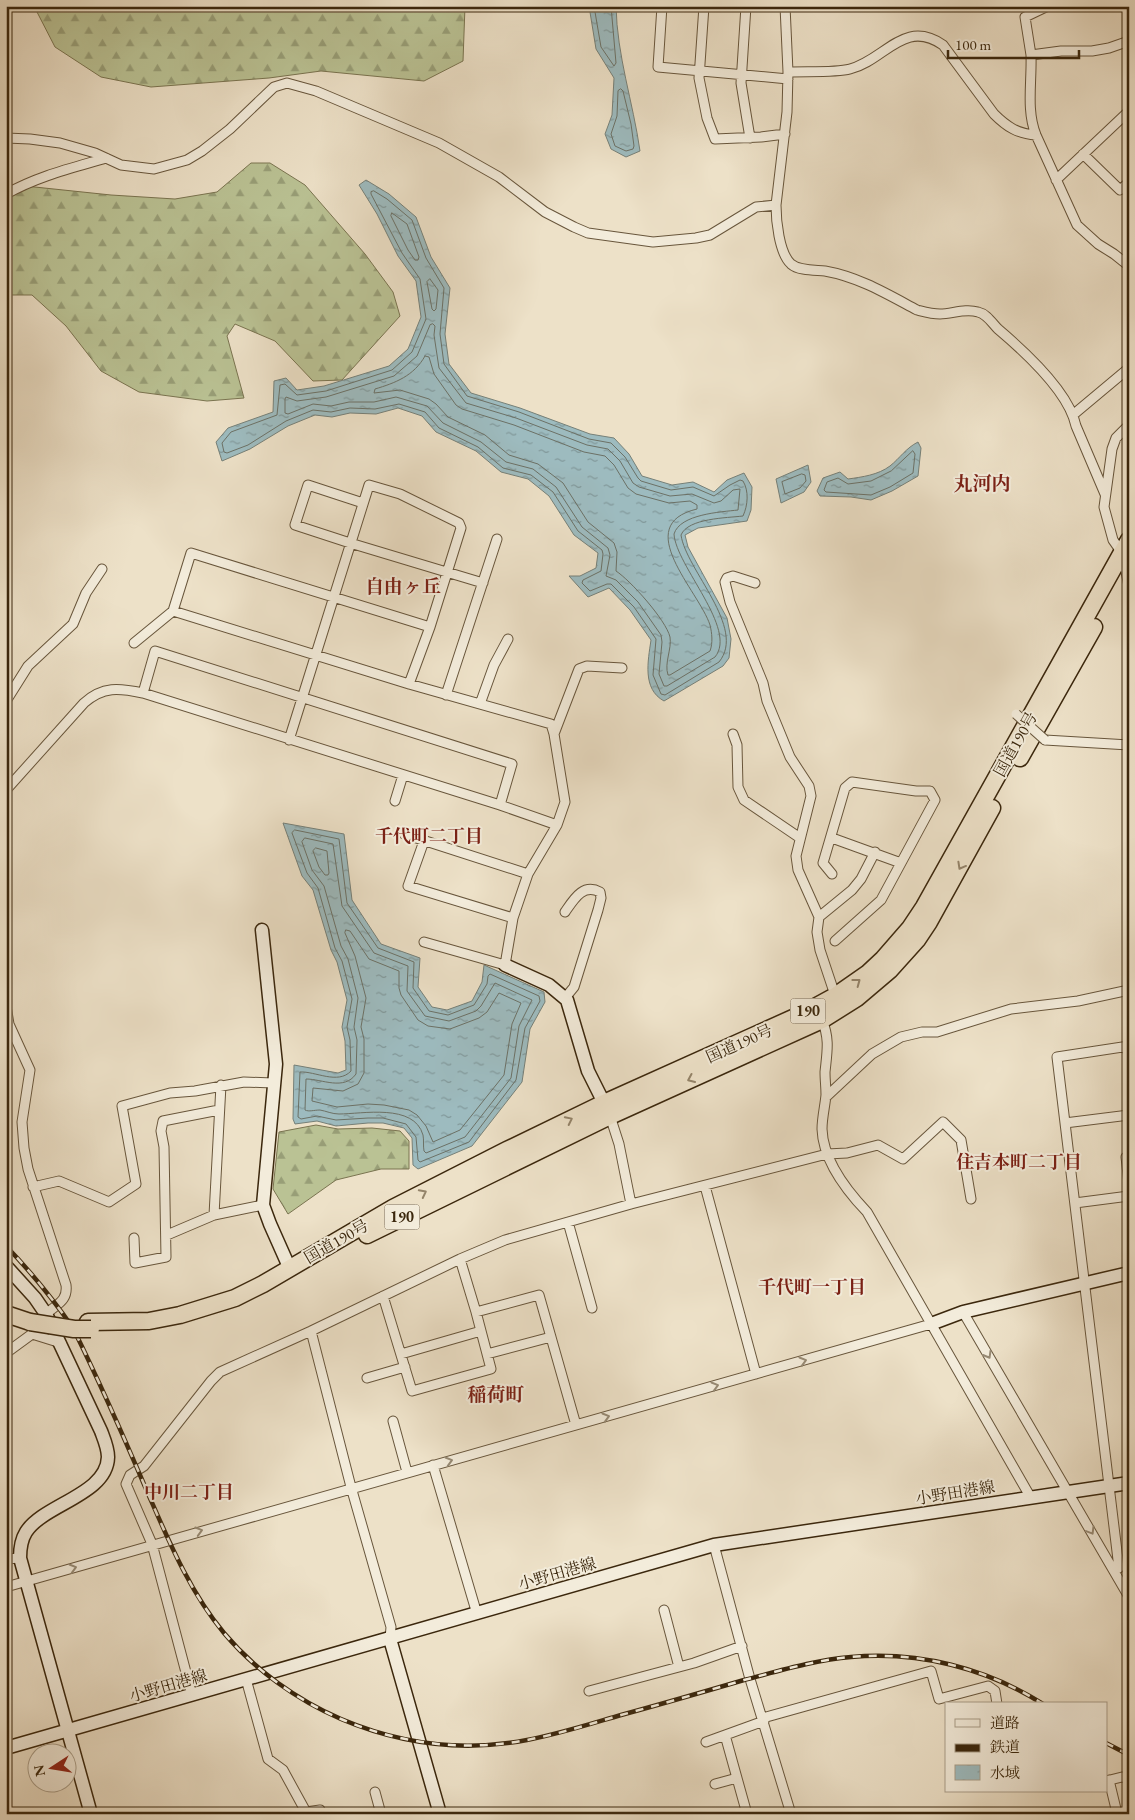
<svg xmlns="http://www.w3.org/2000/svg" width="1135" height="1820" font-family="'EB Garamond','Noto Serif JP',serif">
  <style>
    .forest { fill: url(#forest-firs); stroke: #7a7450 }
    .water { fill: url(#water-ripples); stroke: #768078 }
    .lines { fill: none; stroke-linecap: round; stroke-linejoin: round }
    .shore { stroke: #6c7166; stroke-width: 1 }
    .street-casing { stroke: #68563c; stroke-width: 11 }
    .secondary-casing { stroke: #3b270d; stroke-width: 15 }
    .highway-casing { stroke: #3b270d; stroke-width: 19 }
    .street { stroke: #f3ecdb; stroke-width: 9 }
    .secondary { stroke: #f3ecdb; stroke-width: 12 }
    .highway { stroke: #ede1c8; stroke-width: 16 }
    .rail-casing { stroke: #3b270d; stroke-width: 4.5 }
    .rail { stroke: #f3ecdb; stroke-width: 2.5; stroke-dasharray: 8; stroke-linecap: butt }
    .street-bridge-casing { stroke: #68563c; stroke-width: 11; stroke-linecap: butt }
    .highway-bridge-casing { stroke: #3b270d; stroke-width: 19; stroke-linecap: butt }
    .street-bridge { stroke: #f3ecdb; stroke-width: 9 }
    .highway-bridge { stroke: #ede1c8; stroke-width: 16 }
    .oneway { stroke: #94846a }
    .oneway2 { stroke: #978a74 }
    .labels { text-anchor: middle; stroke-width: 4; stroke-linejoin: round; paint-order: stroke }
    .shield { fill: #f3ecdb; stroke: #72624b; stroke-width: 1 }
    .shield-label { font-size: 15px; font-weight: bold; fill: #3b270d }
    .street-label { font-size: 16px; fill: #3b270d; stroke: #f3ecdb }
    .neighbourhood-label { font-size: 18px; font-weight: bold; fill: #7a1f14; stroke: #f3ecdb }
    .quarter-label { font-size: 19px; font-weight: bold; fill: #7a1f14; stroke: #f3ecdb }
  </style>
  <defs>
    <pattern id="forest-firs" width="22" height="20" patternUnits="userSpaceOnUse" patternTransform="scale(1.25)"><rect width="22" height="20" fill="#bac294"/><path d="M5 1l3.5 6h-7zM16 11l3.5 6h-7z" fill="#989e77"/></pattern>
    <pattern id="water-ripples" width="26" height="14" patternUnits="userSpaceOnUse" patternTransform="scale(1.25)"><rect width="26" height="14" fill="#9dbbbf"/><path d="M2 4q2-2 4 0t4 0M15 11q2-2 4 0t4 0" fill="none" stroke="#81989a"/></pattern>
  </defs>
  <rect width="100%" height="100%" fill="#ede1c8"/>
  <filter id="stains"><feTurbulence type="fractalNoise" baseFrequency=".004" numOctaves="4"/><feColorMatrix values="0 0 0 0 .2 0 0 0 0 .09 0 0 0 0 .02 0 0 0 .5 -.17"/></filter>
  <radialGradient id="worn" r=".72"><stop offset=".6" stop-color="#630" stop-opacity="0"/><stop offset="1" stop-color="#630" stop-opacity=".3"/></radialGradient>
  <path class="forest" d="M45,6H465L463,61L424,81L321,71L269,78L151,87L101,77L55,47L37,12Z
    M251,163H270L305,185L365,254L393,292L400,316L342,380L313,381L275,341L235,324L227,336L244,398L207,401L139,392L101,371L66,326L32,295H8L6,298V184L111,195L175,199L217,192Z
    M316,1125L338,1129L372,1128L400,1131L409,1141V1169H381L336,1180L288,1214L273,1189L279,1132Z"/>
  <path class="water" d="M589,6H616C617,56 633,102 640,151L626,157L611,149L605,134L612,115L614,78L596,49Z
    M366,180L389,194L416,217L431,257L450,288L445,334L449,364L471,393L520,408L590,434L614,438L629,454L642,476L672,485L693,482L714,492L727,480L744,473L752,487L751,510L747,521L698,528L685,535L688,547L727,618L731,639L729,658L723,666L664,701C642,689 648,661 651,640L630,610L609,588L588,597L569,576H580L596,568L598,553L574,535L549,496L528,479L501,472L476,451L436,432L422,416L398,408L376,414L350,413L332,417L315,415L288,426L250,449L222,461L216,442L228,428L273,412L274,381L286,378L297,390L324,386L389,366L408,349L421,317L416,281L398,256L377,214L359,185Z
    M918,442L921,448L918,476L892,491L871,500L851,497L820,496L817,491L823,478L840,472L848,479C862,477 878,475 890,466C900,458 906,448 918,442Z
    M808,465L811,482L804,492L781,503L776,479Z
    M283,823L344,834L352,900L381,944L420,958L418,987L432,1007L447,1010L472,1001L482,982L484,965L544,992L545,1002L530,1029L522,1082L472,1146L418,1169L413,1165L412,1138L404,1128L383,1123H368L336,1126L317,1121L295,1124L293,1119L294,1065L338,1073L346,1070L345,1041L342,1027L347,1000L337,962L331,950L313,890L302,876Z"/>
  <g class="lines">
    <path class="shore" d="M594,6L601,47L614,66L616,63L611,6
      M621,89L623,91L631,124L634,146L633,149L626,151L615,146L611,134L617,116L618,91Z
      M374,191L387,199L412,220L426,258L444,288L440,334L444,364L467,396L519,412L589,439L611,443L625,457L638,478L641,481L671,490L693,487L714,496L730,485L740,480L743,481C749,491 748,505 743,516C727,518 688,518 681,535C686,570 747,628 719,662L665,695L661,694L653,675L656,639L634,607L611,584H607L590,591L582,583L583,580L601,571L603,554L602,550L578,531L553,492L531,475L503,468L478,447L439,428L425,412L399,404L375,409L350,408L331,412L313,410L286,421L248,445L227,453L224,452L222,443L231,432L277,415L280,385L285,384L297,395L326,391L392,370L412,352L426,319L420,279L402,253L371,194V192Z
      M392,213L407,224L419,257L418,260H415L408,250L391,216Z
      M430,279L438,290L436,309L434,311L432,309L427,282Z
      M433,324L435,326L434,335L439,368L466,403L516,418L587,445L608,449L620,461L633,483L639,487L670,496L692,494L714,503L721,501L733,490L740,489L738,510C721,512 680,514 674,534C676,566 738,629 715,657L667,686H664L659,674L662,642L661,635L638,602L616,580L606,576L610,555L608,548L582,527L556,487L533,469L506,462L481,442L443,423L427,406L396,397L374,402H349L331,406L313,404L288,414L285,413V399L286,397L297,401L326,397L394,376L417,356L430,325Z
      M425,356L429,357L434,374L456,405L462,409L514,425L584,452L605,456L614,465L628,488L636,494L669,503L690,501L697,505V509C630,525 699,591 710,625C712,633 713,643 710,651L670,675H668C664,663 672,649 670,637C666,620 630,580 616,571L617,552L614,543L588,522L563,483L538,464L509,455L485,435L448,417L436,404L429,399L400,390L374,393L375,389C395,383 414,376 425,356Z
      M913,451L915,454L913,473L890,487L871,495L826,492L824,490L827,482L838,478L848,484L871,481L891,471Z
      M802,474L805,475L806,481L800,488L785,494L782,482Z
      M295,830L339,839L347,903L378,948L414,962L413,988L429,1011L448,1015L474,1005L487,984L488,976L490,974L539,996L540,1001L525,1028L516,1080L469,1142L420,1162L418,1160L416,1137L406,1124L383,1118H368L336,1120L317,1116L301,1119L298,1117L300,1072C315,1071 338,1085 351,1071L350,1040L347,1027L352,999L342,961L335,948L318,888L307,873L292,833Z
      M305,838L333,844L342,906L374,953L408,966L407,991L425,1016L449,1021L476,1011L481,1006L495,983L532,1000L519,1026L511,1078L465,1137L426,1153L424,1151C423,1146 424,1140 423,1135C414,1103 362,1114 339,1114C332,1114 326,1111 320,1110C314,1110 309,1112 305,1110L306,1079C322,1079 344,1091 356,1074L357,1040L354,1027L358,998L348,959L341,946L324,886L312,870L302,842Z
      M316,848L327,851L329,873L328,875H325L319,867L313,851Z
      M346,930L350,931L369,959L399,971V988L401,995L418,1020L428,1026L450,1029L479,1018L487,1012L499,993L521,1003L512,1024L504,1075L460,1130L433,1142L426,1126L417,1115L409,1110L384,1105L368,1104L337,1107L312,1101L313,1088L343,1091L358,1084L364,1073V1039L361,1027L366,998L355,956L345,933Z"/>
    <g class="street-casing">
      <path id="street" d="M662,6L658,67L788,79
        M704,6L699,78L707,118L715,139L761,137L785,134
        M746,6L741,83L750,138
        M785,6L788,72L787,112L776,205C776,220 779,253 791,264C799,271 815,270 825,271C859,277 887,294 917,310C925,312 932,314 940,314C952,314 965,308 978,312C987,314 992,323 998,329C1024,351 1069,392 1076,426L1105,494
        M1129,41L1109,48L1092,51H1061L1031,55C1032,82 1026,110 1036,135L1077,225L1098,244L1114,254L1129,266
        M1031,55L1025,17L1048,6
        M788,72C805,71 835,73 850,69C885,60 904,18 943,45L994,114C1007,127 1018,134 1036,135
        M6,138L30,139L60,143L95,153L121,165L154,169L187,160L202,151L230,129L274,87L287,83L316,91L439,143L499,177L545,212L574,227L588,233L653,242L696,238L710,235L756,207L776,205
        M1083,154L1120,190L1129,182
        M1056,180L1129,111
        M6,194C38,176 72,168 106,158
        M1074,414L1129,368
        M1129,425L1116,438L1112,449L1104,507L1113,540L1122,553L1129,586
        M363,503L308,485L295,525L350,543L483,583
        M755,583L733,576L727,578L725,582L730,602L763,683L767,701L790,757L809,786L811,796L796,856L798,870L819,917L817,932L820,950L836,998
        M173,611L409,684L551,724L554,734L565,802L557,825L528,874L513,918L505,965L424,942
        M134,643L173,611L191,553L430,627
        M143,693L155,651L512,764L500,805
        M446,695L497,539
        M6,701L28,666L73,624L86,593L102,569
        M480,704L494,665L508,639
        M554,734L579,669L587,666L622,668
        M733,734L737,745L738,787L744,800L800,838
        M289,740L369,485L400,494L459,523L461,528L430,627L409,684
        M1045,740L1129,745
        M6,790L84,703C103,686 119,688 143,693L500,805L557,825
        M395,801L403,775
        M404,834L528,874
        M832,838L901,863
        M424,841L408,886L513,918
        M832,874L823,863L845,788L852,782L916,791H930L935,800L881,900L835,941
        M819,917L852,890L861,879L875,852
        M565,998L574,987L598,910L601,898L600,892C583,883 574,899 565,912
        M6,1006L9,1024L30,1070L22,1122L24,1148L28,1169L66,1285C68,1301 57,1304 46,1314
        M822,1020C830,1039 827,1052 825,1072C825,1080 826,1087 826,1095C825,1106 822,1118 822,1129C823,1160 846,1190 867,1212L1031,1498
        M1127,1046L1129,1057
        M826,1097L872,1054L901,1037L922,1032H937L1011,1009L1078,1001L1129,990
        M610,1116L619,1144L631,1204
        M1065,1123L1129,1115
        M1126,1157L1129,1184
        M705,1186L756,1374
        M33,1187L59,1181L109,1202L136,1184L122,1106L170,1093L195,1091L244,1082L273,1083
        M1075,1203L1129,1196
        M214,1215L221,1085
        M568,1222L592,1308
        M167,1235L214,1215L263,1205
        M134,1238L135,1263L166,1257L164,1147L161,1131L163,1121L219,1110
        M383,1296L412,1391L491,1369L476,1312L460,1259
        M476,1312L539,1295L576,1425
        M963,1312L1129,1597
        M311,1331L351,1487L391,1627L390,1639
        M6,1353L32,1334L61,1343
        M401,1354L481,1331
        M487,1354L551,1337
        M367,1378L405,1367
        M393,1421L407,1472
        M433,1465L477,1614
        M714,1545L750,1679L791,1814
        M6,1559L20,1558
        M1114,1571L1119,1568L1057,1057L1129,1046
        M6,1587L931,1324
        M664,1610L679,1667
        M246,1679L268,1759L283,1770L306,1812L320,1810L321,1814
        M589,1691L694,1663L742,1646
        M192,1695L152,1544L126,1484L130,1475L144,1466L211,1381L220,1372L311,1331L460,1259L505,1240L631,1204L827,1154L847,1153L878,1145L903,1159L943,1122L961,1140L971,1199
        M763,1718L931,1671L939,1699L988,1686L995,1691L997,1704
        M725,1735L747,1814
        M706,1742L764,1721
        M1109,1780L1116,1809
        M1106,1781L1122,1777L1129,1778
        M715,1784L737,1778
        M375,1792L381,1814"/>
    </g>
    <g class="secondary-casing">
      <path id="secondary" d="M262,930L276,1064L263,1205L270,1224L290,1269
        M505,965L549,985L567,1000L588,1071L608,1111
        M6,1266L35,1298L46,1314L101,1431C104,1439 108,1448 108,1457C107,1495 44,1504 26,1532C21,1540 20,1549 20,1558L91,1814
        M931,1324L963,1312L1129,1273
        M390,1639L440,1814
        M6,1748L714,1545L1129,1483"/>
    </g>
    <g class="highway-casing">
      <path id="highway" d="M1020,758L1094,627
        M367,1235L610,1116L822,1020L857,998L890,970L917,940L929,922L992,808
        M6,1314L30,1322
        M88,1322L149,1321L180,1315L235,1298L263,1284L393,1208L507,1150L604,1103L802,1014L835,996L868,973L883,959L910,928L924,907L1129,540"/>
    </g>
    <use href="#street" class="street"/>
    <use href="#secondary" class="secondary"/>
    <use href="#highway" class="highway"/>
    <g class="rail-casing">
      <path id="rail" d="M6,1246C31,1272 53,1299 73,1328C99,1381 123,1435 146,1489C168,1539 189,1591 224,1633C255,1670 297,1700 341,1719C400,1744 464,1752 527,1740C559,1734 590,1724 621,1715C662,1704 703,1692 744,1680C779,1671 815,1660 851,1657C919,1651 986,1668 1043,1704
        M1106,1743L1129,1755"/>
    </g>
    <use href="#rail" class="rail"/>
    <g class="street-bridge-casing">
      <path id="street-bridge" d="M1016,714L1045,740"/>
    </g>
    <g class="highway-bridge-casing">
      <path id="highway-bridge" d="M30,1322L74,1329H91"/>
    </g>
    <use href="#street-bridge" class="street-bridge"/>
    <use href="#highway-bridge" class="highway-bridge"/>
  </g>
  <defs><path id="oneway-chevron" d="M-2-3.5L2.5 0L-2 3.5" fill="none" stroke-width="1.6" stroke-linecap="round" stroke-linejoin="round" transform="scale(1.25)"/></defs>
  <g class="oneway">
    <use href="#oneway-chevron" transform="translate(961 866) rotate(119)"/>
    <use href="#oneway-chevron" transform="translate(857 982) rotate(-37)"/>
    <use href="#oneway-chevron" transform="translate(691 1079) rotate(156)"/>
    <use href="#oneway-chevron" transform="translate(569 1120) rotate(-26)"/>
    <use href="#oneway-chevron" transform="translate(423 1193) rotate(-27)"/>
  </g>
  <g class="oneway2">
    <use href="#oneway-chevron" transform="translate(988 1355) rotate(60)"/>
    <use href="#oneway-chevron" transform="translate(803 1361) rotate(-16)"/>
    <use href="#oneway-chevron" transform="translate(715 1386) rotate(-16)"/>
    <use href="#oneway-chevron" transform="translate(606 1417) rotate(-16)"/>
    <use href="#oneway-chevron" transform="translate(449 1461) rotate(-16)"/>
    <use href="#oneway-chevron" transform="translate(199 1531) rotate(-16)"/>
    <use href="#oneway-chevron" transform="translate(1091 1531) rotate(59)"/>
    <use href="#oneway-chevron" transform="translate(73 1568) rotate(-16)"/>
  </g>
  <g class="labels">
    <g class="shield">
      <rect x="790.5" y="998.5" width="35" height="25" rx="4"/>
      <rect x="384.5" y="1204.5" width="35" height="25" rx="4"/>
    </g>
    <g class="shield-label">
      <text x="808" y="1016">190</text>
      <text x="402" y="1222">190</text>
    </g>
    <g class="street-label">
      <text transform="translate(1015 744) rotate(-61)" y="6">国道190号</text>
      <text transform="translate(739 1043) rotate(-24)" y="6">国道190号</text>
      <text transform="translate(336 1241) rotate(-30)" y="6">国道190号</text>
      <text transform="translate(955 1492) rotate(-9)" y="6">小野田港線</text>
      <text transform="translate(557 1573) rotate(-16)" y="6">小野田港線</text>
      <text transform="translate(168 1685) rotate(-16)" y="6">小野田港線</text>
    </g>
    <g class="neighbourhood-label">
      <text x="429" y="842">千代町二丁目</text>
      <text x="1019" y="1168">住吉本町二丁目</text>
      <text x="812" y="1293">千代町一丁目</text>
      <text x="189" y="1498">中川二丁目</text>
    </g>
    <g class="quarter-label">
      <text x="982" y="490">丸河内</text>
      <text x="403" y="593">自由ヶ丘</text>
      <text x="496" y="1401">稲荷町</text>
    </g>
  </g>
  <rect width="1135" height="1820" fill="none" stroke="#ede1c8" stroke-width="25"/>
  <rect x="8" y="8" width="1120" height="1805" fill="none" stroke="#3b270d" stroke-width="2.5"/>
  <rect x="12" y="12" width="1110" height="1795" fill="none" stroke="#3b270d"/>
  <rect x="945" y="1702" width="162" height="90" fill="#f3ecdb" stroke="#a99d89"/>
  <rect x="955" y="1719" width="25" height="8" fill="#f3ecdb" stroke="#a99d89"/>
  <text x="990" y="1728" font-size="15" fill="#3b270d">道路</text>
  <rect x="955" y="1744" width="25" height="8" fill="#3b270d" stroke="#a99d89"/>
  <text x="990" y="1752" font-size="15" fill="#3b270d">鉄道</text>
  <rect x="955" y="1765" width="25" height="15" fill="url(#water-ripples)" stroke="#a99d89"/>
  <text x="990" y="1778" font-size="15" fill="#3b270d">水域</text>
  <g transform="translate(52 1768) rotate(258)"><circle r="24" fill="#f3ecdb" stroke="#a99d89"/>
  <path d="M0-4L9 19L0 12L-9 19Z" fill="#8f2418"/>
  <text y="-8" font-size="14" font-weight="bold" text-anchor="middle" fill="#3b270d">N</text>
  </g>
  <path d="M948 50v8h131v-8" fill="none" stroke="#3b270d" stroke-width="2.5"/>
  <text x="955" y="50" font-size="15" fill="#3b270d" stroke="#f3ecdb" stroke-width="4" paint-order="stroke">100 m</text>
  <rect width="100%" height="100%" filter="url(#stains)"/>
  <rect width="100%" height="100%" fill="url(#worn)"/>
</svg>
